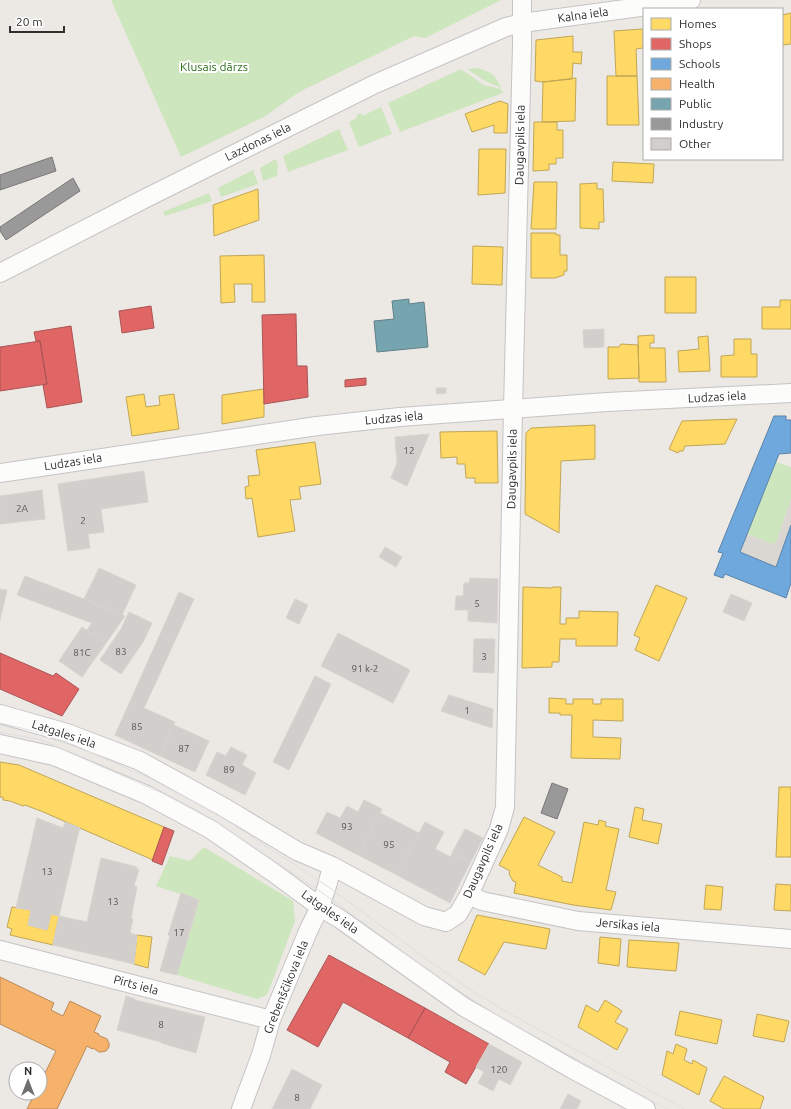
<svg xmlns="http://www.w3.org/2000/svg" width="791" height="1109" font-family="Ubuntu,sans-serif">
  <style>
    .green { fill: #cee6be }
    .plaza { fill: #dad6d2 }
    .homes { fill: #ffd966; stroke: #c0a655 }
    .shops { fill: #e06666; stroke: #ab5555 }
    .schools { fill: #6fa8dc; stroke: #5c83a8 }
    .health { fill: #f6b26b; stroke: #ba8a59 }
    .public { fill: #76a5af; stroke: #608188 }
    .industry { fill: #999; stroke: #797979 }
    .building { fill: #d1cecb; stroke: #d7d4d0 }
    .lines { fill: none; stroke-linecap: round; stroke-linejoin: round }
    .minor-casing { stroke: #c5c4c5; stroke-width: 20 }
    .minor { stroke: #fcfcfb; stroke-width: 18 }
    .tram { stroke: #dfdfe1; stroke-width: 1 }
    .labels { text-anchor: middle; stroke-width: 4; stroke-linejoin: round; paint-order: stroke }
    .number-label { font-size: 10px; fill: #585857 }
    .street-label { font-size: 12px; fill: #2e2e2e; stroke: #fff }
    .park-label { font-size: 12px; fill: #2c6e1b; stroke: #fff }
  </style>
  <rect width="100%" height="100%" fill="#ece8e4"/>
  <path class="green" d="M111,0H501L425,38L414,36L299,92L264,117L181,157Z
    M478,68C492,73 495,74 501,88L485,81L467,69Z
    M461,69L484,85L501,89L503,93L400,132L388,103Z
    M381,107L392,134L359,147L349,122L357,118L356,115L361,113L362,116Z
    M339,129L348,150L288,172L283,156Z
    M276,159L278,166L277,176L263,181L260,168Z
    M253,170L258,184L221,197L218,188Z
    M209,193L212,201L165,216L163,212Z
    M776,462L791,467V499L775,545L747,534Z
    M204,847L293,901L295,921L267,995L257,999L177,975L199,900L156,886L170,856L190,861Z"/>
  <path class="plaza" d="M791,499V525L776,567L740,552L747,534L775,545Z"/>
  <path class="homes" d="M791,13V44L782,45V15Z
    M643,29V48L636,49L637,76H616L614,31Z
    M573,36V52H582L581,64L573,63L572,79L543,82L535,81L536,40Z
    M607,76H637L639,125H607Z
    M576,78L575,121L542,122L543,82Z
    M500,101L508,104L507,133H494V125L472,132L465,114Z
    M534,122H557V130H563V158H556V164H549V170L533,171Z
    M479,149H506L505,193L478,195Z
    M613,162L654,164L653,183L612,181Z
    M534,182H557L556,229H531Z
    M597,183V189H603L604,222H599V229L580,228V184Z
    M258,189L259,220L214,236L213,205Z
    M531,233H556V235H560V255H567V271H564V275L555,278H531Z
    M473,246L503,247L502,285L472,284Z
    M264,255L265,302H252V284H234L235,302L221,303L220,256Z
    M665,277H696V313H665Z
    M780,300H791V329H762V307H780Z
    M654,335V343H650V348H665L666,382H639L638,336Z
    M708,336L710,371L679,372L678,351L699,349L698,337Z
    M734,339H751V354H757V377H721V356L734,355Z
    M621,344L638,345L639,378L608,379V347H619Z
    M264,389V417L222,424V395Z
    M144,394L146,407L160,405L159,396L174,394L179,429L132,436L126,397Z
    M737,419L725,444L685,446L683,451H679L678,453L669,449L682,421Z
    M595,425V459L561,461L559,533L525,514L526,433L531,428Z
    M497,431L498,483H475V478H466L465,464H457V457L441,458L440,432Z
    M315,442L321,484L299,487L301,499L290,500L295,531L258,537L252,498L246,499L245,487L249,486L248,476L260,475L256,450Z
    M656,585L687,598L659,661L635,650L640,638L634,635Z
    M523,587L552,588L553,587H561L560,624H566V618H579V611L618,612L617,646H576V639H560L559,662H552V667L522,668Z
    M549,698L566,699V704H573V699H593V704H601V699H623V721L593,720V737L621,738L620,759L571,758L572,715H560V713H549Z
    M0,762L19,765L164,827L153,860L41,811L25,805L23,806L10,801L3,800V797H0Z
    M779,787H791V857H776Z
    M635,807L644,809L642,820L662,824L658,844L629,837Z
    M524,817L555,832L538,865L562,877V881L572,883L584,822L598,825L599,820L606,822L605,826L619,829L606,890L616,892L611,910L573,905L514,893L516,882L513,881L509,874L510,871L499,865Z
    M776,884L791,885V911L774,910Z
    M706,885L723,887L721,910L704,909Z
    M12,907L31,910L28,925L47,930L51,914L59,916L53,945L10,935L12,929L7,927Z
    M477,915L550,929L546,949L504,942L485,975L458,960Z
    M137,935L152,937L148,968L134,964Z
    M600,937L621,939L619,966L598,963Z
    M629,940L679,943L676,971L627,967Z
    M605,1000L622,1011L615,1022L628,1029L617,1050L578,1027L586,1005L598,1012Z
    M680,1011L722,1020L717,1044L675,1035Z
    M757,1014L789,1021L784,1042L753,1036Z
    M676,1044L687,1049L684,1060L692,1064L693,1060L707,1068L699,1095L662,1075L667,1051L673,1054Z
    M724,1076L764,1097L760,1109H724L710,1101Z"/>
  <path class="shops" d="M151,306L154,328L122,333L119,311Z
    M292,314H296L297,366H307L308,397L264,404L262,315Z
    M71,326L82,402L47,408L43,385L47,384L40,341H36L34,332Z
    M40,341L47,384L0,391V347Z
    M366,378V385L345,387V380Z
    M0,653L53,676L56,673L79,689L62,716L0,689Z
    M164,827L174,831L162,865L152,861Z
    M329,955L425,1008L408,1038L343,1002L318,1047L287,1030Z
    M425,1008L489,1044L466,1084L445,1072L450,1062L408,1038Z"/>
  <path class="schools" d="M774,416H786V420H791V453L779,454L740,552L776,567L791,525V583L786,598L725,574L723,578L714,575L723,553L718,552Z"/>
  <path class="health" d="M0,977L54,1003L51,1010L63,1016L70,1001L101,1016L94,1032L99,1034L98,1035L107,1039L109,1043V1047L106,1051L101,1052H99L93,1048L92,1049L87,1046L57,1109H27L35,1093H40V1083L56,1051L0,1024Z"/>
  <path class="public" d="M409,299V304L424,302L428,347L377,352L374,321L394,319L392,301Z"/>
  <path class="industry" d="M52,157L56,171L0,190V175Z
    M73,178L80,191L6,240L0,231V227Z
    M552,783L568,789L557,819L541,813Z"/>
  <path class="building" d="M604,329V347L584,348L583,330Z
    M436,388H446V393L437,394Z
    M429,434L407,486L391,478L397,463L395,437Z
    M144,471L148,502L101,509L104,532L88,534L90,548L68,551L58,484Z
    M42,490L45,519L0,524V496Z
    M385,547L402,557L396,567L379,557Z
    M99,568L136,585L122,615L84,599Z
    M25,576L84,599L125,616L106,643L87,630L92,623L17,595Z
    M470,578L498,579L497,623L468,621V610H455L456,596H463L464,583H469Z
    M0,589L7,590L0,620Z
    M179,592L194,599L144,708L175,722L160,756L115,735Z
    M731,594L752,603L744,621L723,612Z
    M295,599L308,605L299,624L286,618Z
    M129,612L152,623L143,642L121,674L100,660L121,629Z
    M82,627L106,643L82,677L59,661Z
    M338,633L410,670L393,703L321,666Z
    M474,639H495L494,673L473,672Z
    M315,676L331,684L289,770L273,762Z
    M449,695L493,709L492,728L441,711Z
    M174,725L209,741L195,772L160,756Z
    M231,747L247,755L242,765L256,773L245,795L206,775L217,752L226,756Z
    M364,800L382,809L358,855L316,833L327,812L340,818L347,806L358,812Z
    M380,813L419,833L397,875L358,855Z
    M37,818L63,828L65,822L80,828L78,834L59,916L51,914L47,930L28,925L31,910L16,908Z
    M425,822L444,832L435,849L451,857L452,853L470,863L450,903L397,875Z
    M465,829L483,838L470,863L452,853Z
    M101,858L137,867L136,869L139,870L134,885L137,887L131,918L133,919L130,933L137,935L134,964L53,945L59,916L87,922Z
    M181,893L199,900L177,975L160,971L170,936L168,935Z
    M126,996L135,999V1000L205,1017L196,1053L161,1043V1042L117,1030Z
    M489,1044L522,1062L510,1085L499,1079L493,1091L478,1083L484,1072L476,1067Z
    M292,1069L322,1085L310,1109H272Z
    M568,1094L581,1101L577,1109H560Z"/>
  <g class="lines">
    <g class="minor-casing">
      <path id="minor" d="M0,273L148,197L375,84L506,27L522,23L691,0
        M0,473L317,426L400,417L607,402L791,393
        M0,714L67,733L140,761L227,809L297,851L332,866L424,916L446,922L458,914L469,895L499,829L505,807L513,409L522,45V0
        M0,744L54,756L147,795L210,829L274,873L320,907L340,919L464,1007L572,1069L646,1109
        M469,895L482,901L578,921L791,939
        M0,950L271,1020
        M241,1109L261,1055L271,1020L309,929L320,907L327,886L332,866"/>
    </g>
    <use href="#minor" class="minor"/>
    <path class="tram" d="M0,723L42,733L74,745L151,779L217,814L327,886L432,963L474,992L505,1011L684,1109
      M0,732L41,740L164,794L218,823L324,894L428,970L470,998L502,1018L667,1109"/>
  </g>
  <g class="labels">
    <g class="number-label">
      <text x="409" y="454">12</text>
      <text x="22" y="512">2A</text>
      <text x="83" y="524">2</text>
      <text x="477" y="607">5</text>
      <text x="121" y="655">83</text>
      <text x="82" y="656">81C</text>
      <text x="484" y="660">3</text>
      <text x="365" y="672">91 k-2</text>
      <text x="467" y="714">1</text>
      <text x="137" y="730">85</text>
      <text x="184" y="752">87</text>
      <text x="229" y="773">89</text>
      <text x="347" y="830">93</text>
      <text x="389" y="848">95</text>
      <text x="47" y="875">13</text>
      <text x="113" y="905">13</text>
      <text x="179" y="936">17</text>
      <text x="161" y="1028">8</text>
      <text x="499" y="1073">120</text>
      <text x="297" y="1101">8</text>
    </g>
    <g class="street-label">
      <text transform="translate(583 15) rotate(-8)" y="4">Kalna iela</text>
      <text transform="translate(258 142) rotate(-26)" y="4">Lazdonas iela</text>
      <text transform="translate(520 145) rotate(-89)" y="4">Daugavpils iela</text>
      <text transform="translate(717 397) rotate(-3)" y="4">Ludzas iela</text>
      <text transform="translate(394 418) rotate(-5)" y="4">Ludzas iela</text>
      <text transform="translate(73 462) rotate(-9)" y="4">Ludzas iela</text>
      <text transform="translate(512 469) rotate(-89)" y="4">Daugavpils iela</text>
      <text transform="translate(64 734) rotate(18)" y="4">Latgales iela</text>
      <text transform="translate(483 861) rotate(-66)" y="4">Daugavpils iela</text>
      <text transform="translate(330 912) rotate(35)" y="4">Latgales iela</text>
      <text transform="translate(628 925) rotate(5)" y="4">Jersikas iela</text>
      <text transform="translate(136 985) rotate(15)" y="4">Pirts iela</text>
      <text transform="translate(286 987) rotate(-68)" y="4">Grebenščikova iela</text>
    </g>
    <g class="park-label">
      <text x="214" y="71">Klusais dārzs</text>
    </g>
  </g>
  <rect x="643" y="8" width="140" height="152" fill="#ffffff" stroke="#ababab"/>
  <rect x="651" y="18" width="20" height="12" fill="#ffd966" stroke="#ababab"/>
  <text x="679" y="28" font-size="12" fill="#2e2e2e">Homes</text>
  <rect x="651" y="38" width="20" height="12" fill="#e06666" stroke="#ababab"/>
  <text x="679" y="48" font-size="12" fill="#2e2e2e">Shops</text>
  <rect x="651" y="58" width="20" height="12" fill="#6fa8dc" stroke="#ababab"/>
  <text x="679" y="68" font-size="12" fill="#2e2e2e">Schools</text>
  <rect x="651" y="78" width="20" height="12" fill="#f6b26b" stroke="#ababab"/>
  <text x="679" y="88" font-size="12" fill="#2e2e2e">Health</text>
  <rect x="651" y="98" width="20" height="12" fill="#76a5af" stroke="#ababab"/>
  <text x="679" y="108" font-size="12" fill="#2e2e2e">Public</text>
  <rect x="651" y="118" width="20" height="12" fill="#999999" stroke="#ababab"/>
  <text x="679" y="128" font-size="12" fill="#2e2e2e">Industry</text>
  <rect x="651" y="138" width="20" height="12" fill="#d1cecb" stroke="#ababab"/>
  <text x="679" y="148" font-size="12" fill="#2e2e2e">Other</text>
  <g transform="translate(28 1081)"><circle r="19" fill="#ffffff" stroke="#ababab"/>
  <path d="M0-3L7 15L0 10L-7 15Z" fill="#706f6e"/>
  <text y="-6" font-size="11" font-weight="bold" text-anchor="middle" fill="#2e2e2e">N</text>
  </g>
  <path d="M10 26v6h54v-6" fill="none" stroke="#2e2e2e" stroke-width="2"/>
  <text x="16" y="26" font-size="12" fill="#2e2e2e" stroke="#ffffff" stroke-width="3" paint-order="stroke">20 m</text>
</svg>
